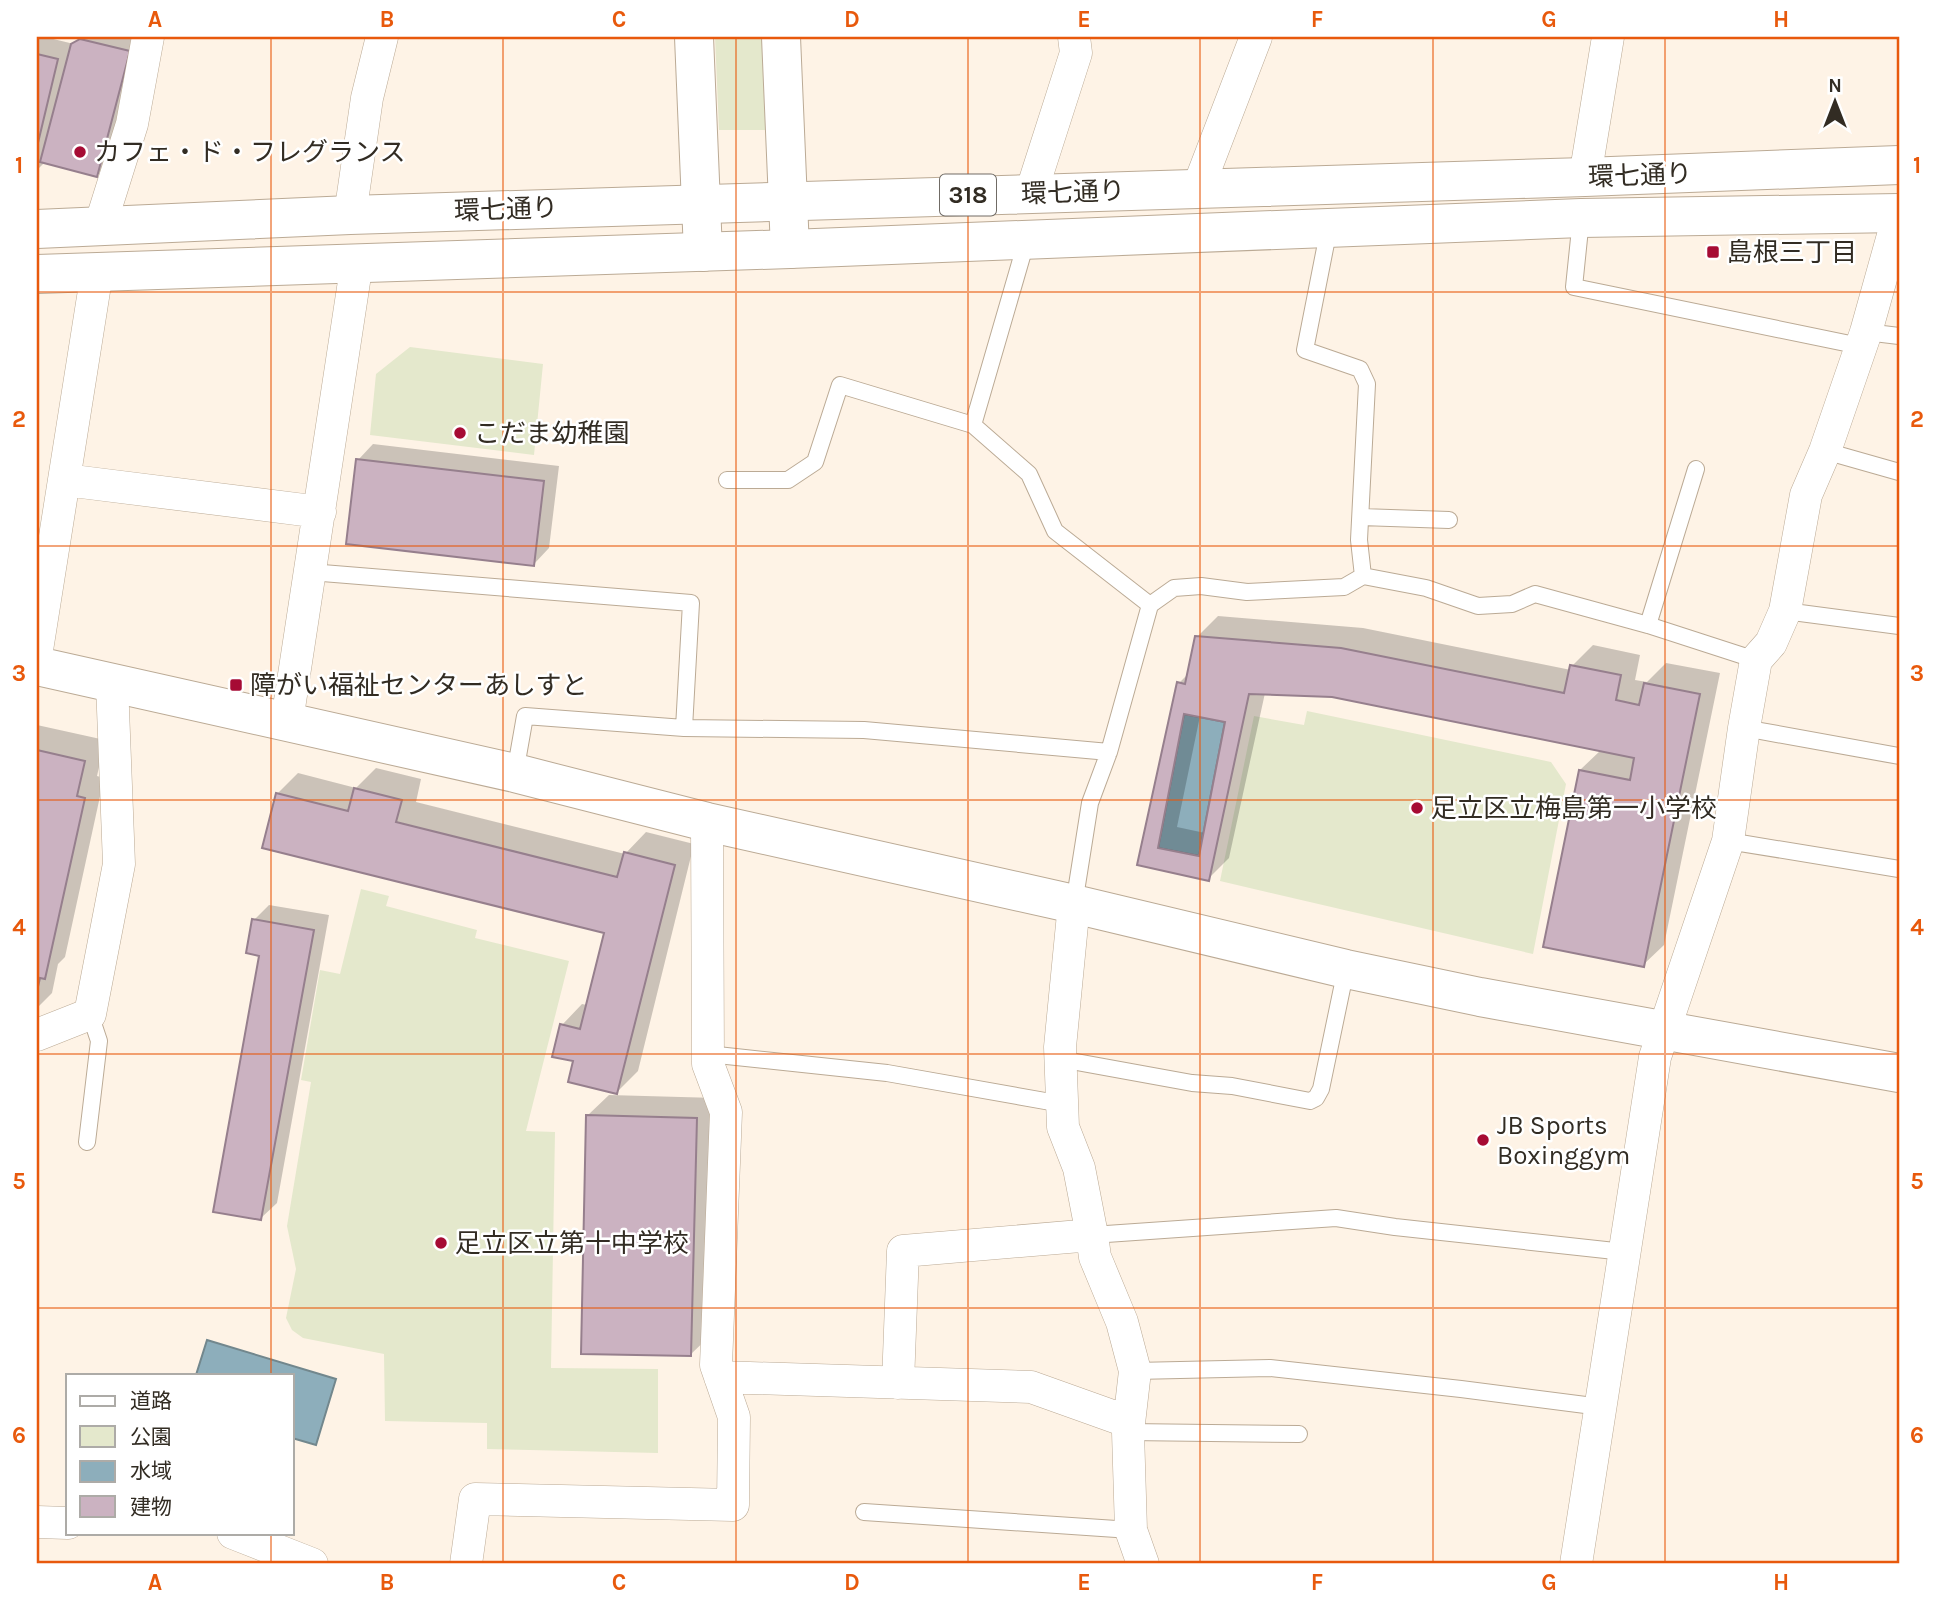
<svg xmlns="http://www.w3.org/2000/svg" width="1936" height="1601" font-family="Karla,'Noto Sans JP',sans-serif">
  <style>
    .green { fill: #e4e8cc }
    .water { fill: #8daebb; stroke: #72878d; stroke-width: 2 }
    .shadow { fill: #0003; fill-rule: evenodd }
    .building { fill: #cbb2c1; stroke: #967f8d; stroke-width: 2; fill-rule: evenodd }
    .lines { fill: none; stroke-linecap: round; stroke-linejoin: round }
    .lane-casing { stroke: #bbaa95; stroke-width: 18 }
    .street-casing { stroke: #bbaa95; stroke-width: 33 }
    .secondary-casing { stroke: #bbaa95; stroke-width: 40 }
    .primary-casing { stroke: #bbaa95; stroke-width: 40 }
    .lane { stroke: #fff; stroke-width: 16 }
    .street { stroke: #fff; stroke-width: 32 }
    .secondary { stroke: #fff; stroke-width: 38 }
    .primary { stroke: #fff; stroke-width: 38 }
    .grid { fill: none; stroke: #e8590c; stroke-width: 2; stroke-opacity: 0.55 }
    .poi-dot { fill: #a60b34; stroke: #fff; stroke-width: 2.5 }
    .labels { text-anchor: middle; stroke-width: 5; stroke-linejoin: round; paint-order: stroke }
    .shield { fill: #fff; stroke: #706b65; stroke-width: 2 }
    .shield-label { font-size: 24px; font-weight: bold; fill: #322c23 }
    .poi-label { font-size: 26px; fill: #322c23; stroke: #fff; text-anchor: start }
    .street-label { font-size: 26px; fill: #322c23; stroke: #fff }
    .neatline { fill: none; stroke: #e8590c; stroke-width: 2.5 }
    .grid-label { font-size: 23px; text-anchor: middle; font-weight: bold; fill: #e8590c }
  </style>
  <rect width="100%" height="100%" fill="#fef3e6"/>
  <path class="green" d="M715,37H767L769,130H719Z
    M410,347L543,364L534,455L370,435L376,374Z
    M1307,711L1551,762L1566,784L1533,954L1220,881L1254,716L1304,725Z
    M361,889L389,896L386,906L477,930L475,938L569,961L526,1131L555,1132L551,1368L658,1369V1453L487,1449V1423L385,1421L384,1354L303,1338L292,1330L286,1318L296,1269L287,1226L311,1082L301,1080L320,970L340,974Z"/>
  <path class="water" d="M1184,714L1225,722L1199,856L1158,848Z
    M207,1340L336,1379L316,1445L292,1438V1375H196Z"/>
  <path class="shadow" d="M37,37H45L74,44L80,37H155L126,146L97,175L44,163L37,170Z
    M373,444L559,466L549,548L534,564L358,460Z
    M1218,616L1363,628L1571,670L1572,666L1593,645L1640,655L1635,680L1647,682L1666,663L1720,673L1664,945L1643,965L1580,770L1601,750L1332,696L1265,693L1229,858L1208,879L1139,864L1179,683L1189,673L1197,637ZM1200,716L1227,721L1205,833L1177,827Z
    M37,725L105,740L97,776L104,778L65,957L58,964L52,993L37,1008Z
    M376,768L421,779L416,802L625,854L646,832L694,844L638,1071L617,1092L575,1060L562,1025L582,1004L587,1005L606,932L277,794L298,773L356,788Z
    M269,905L329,915L277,1203L261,1218L262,954L254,920Z
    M609,1095L717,1098L712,1334L691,1354L588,1115Z"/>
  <path class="building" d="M80,39L130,51L97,177L40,162L71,44Z
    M37,54L58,59L37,147Z
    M356,459L544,481L534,566L346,544Z
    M1195,636L1341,648L1564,693L1570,665L1621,675L1616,700L1639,705L1644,683L1700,694L1644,967L1543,947L1579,770L1630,780L1634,758L1332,697L1249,694L1209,881L1137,865L1177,682L1185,684ZM1184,714L1225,722L1199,856L1158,848Z
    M37,750L85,761L77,796L85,798L45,979L40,978L37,991Z
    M354,788L402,800L396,822L617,877L624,852L675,865L617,1094L568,1082L573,1061L552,1057L560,1024L580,1029L604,933L262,848L276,793L348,811Z
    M252,919L314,930L261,1220L213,1212L259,956L246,953Z
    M586,1115L697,1118L691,1356L581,1354Z"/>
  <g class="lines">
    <g class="lane-casing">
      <path id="lane" d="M1581,219L1574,287L1860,346
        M1329,228L1305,350L1360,369L1367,384L1359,540L1363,576
        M1866,332L1899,336
        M973,425L1027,239
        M1825,451L1899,472
        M727,480H788L815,462L840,385L973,425L1029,474L1055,531L1150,605
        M1361,517L1449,520
        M310,572L691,603L684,728
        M1785,611L1899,626
        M1648,625L1696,469
        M1744,728L1899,756
        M515,773L525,716L684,728L864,730L1109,752
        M1728,841L1899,869
        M1074,904L1090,803L1109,752L1150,605L1174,588L1201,586L1247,592L1344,587L1363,576L1426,588L1478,606L1512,604L1535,594L1648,625L1756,660
        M708,1054L887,1073L1062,1104
        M1060,1059L1192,1083L1232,1086L1310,1101L1316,1098L1321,1089L1346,969
        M87,1142L99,1041L90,1014
        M1092,1235L1336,1218L1395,1227L1624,1252
        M1135,1371L1270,1368L1461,1389L1601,1407
        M1128,1432L1299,1434
        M864,1512L1131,1530"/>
    </g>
    <g class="street-casing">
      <path id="street" d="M1585,177L1608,37
        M1198,188L1256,37
        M1031,193L1076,53L1074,37
        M350,215L367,98L382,37
        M100,226L132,124L148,37
        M65,480L320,512
        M37,650L97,272
        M287,721L357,262
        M1074,904L1060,1047L1063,1127L1079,1168L1092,1235L1095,1257L1122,1322L1135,1371L1128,1432L1131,1530L1143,1564
        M37,1035L90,1014L119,864L112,683
        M720,1377L1031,1387L1129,1422
        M898,1383L903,1251L1092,1235
        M37,1522L68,1523
        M233,1533L312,1564
        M466,1564L475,1499L733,1505L734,1417L716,1365L726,1112L708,1064L707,822
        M1576,1564L1655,1057L1728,841L1744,728L1756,660L1771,643L1785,611L1806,495L1825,451L1866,332L1899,214"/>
    </g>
    <g class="secondary-casing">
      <path id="secondary" d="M694,37L703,252
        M781,37L790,249
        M37,666L515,773L707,822L1074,904L1346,969L1480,997L1899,1073"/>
    </g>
    <g class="primary-casing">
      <path id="primary" d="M37,229L350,215L1585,177L1899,165
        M37,274L790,249L1581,218L1899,213"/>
    </g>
    <use href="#lane" class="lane"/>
    <use href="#street" class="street"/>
    <use href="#secondary" class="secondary"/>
    <use href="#primary" class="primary"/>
  </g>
  <path class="grid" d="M271,37V1375M503,37V1564M736,37V1564M968,37V1564M1200,37V1564M1433,37V1564M1665,37V1564M37,292H1899M37,546H1899M37,800H1899M37,1054H1899M37,1308H1899M271,1533V1564"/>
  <g class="poi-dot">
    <circle cx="80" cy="152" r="7"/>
    <rect x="1706" y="245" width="14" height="14" rx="3.5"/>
    <circle cx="460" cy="433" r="7"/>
    <rect x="229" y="678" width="14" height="14" rx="3.5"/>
    <circle cx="1417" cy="808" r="7"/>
    <circle cx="1483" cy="1140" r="7"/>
    <circle cx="441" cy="1243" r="7"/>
  </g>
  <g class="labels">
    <rect class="shield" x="940" y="174.5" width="56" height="41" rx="5"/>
    <g class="shield-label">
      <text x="968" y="203">318</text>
    </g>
    <g class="poi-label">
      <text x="94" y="161">カフェ・ド・フレグランス</text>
      <text x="1727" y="261">島根三丁目</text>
      <text x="474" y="442">こだま幼稚園</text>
      <text x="250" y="694">障がい福祉センターあしすと</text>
      <text x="1431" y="817">足立区立梅島第一小学校</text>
      <text x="1497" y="1134">JB Sports<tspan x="1497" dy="30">Boxinggym</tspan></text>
      <text x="455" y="1252">足立区立第十中学校</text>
    </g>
    <g class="street-label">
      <text transform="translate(1640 175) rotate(-2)" y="9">環七通り</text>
      <text transform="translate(1073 192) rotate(-2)" y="9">環七通り</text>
      <text transform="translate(506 209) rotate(-2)" y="9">環七通り</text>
    </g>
  </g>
  <rect width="1936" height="1601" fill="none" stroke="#ffffff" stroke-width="77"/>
  <rect x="66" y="1374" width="228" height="161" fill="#ffffff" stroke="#adaba7" stroke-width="2"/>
  <rect x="80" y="1396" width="35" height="10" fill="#ffffff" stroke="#adaba7" stroke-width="2"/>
  <text x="130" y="1408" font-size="21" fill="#322c23">道路</text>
  <rect x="80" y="1426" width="35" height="21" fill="#e4e8cc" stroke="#adaba7" stroke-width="2"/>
  <text x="130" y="1444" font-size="21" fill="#322c23">公園</text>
  <rect x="80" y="1461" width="35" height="21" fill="#8daebb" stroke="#adaba7" stroke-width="2"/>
  <text x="130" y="1478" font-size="21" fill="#322c23">水域</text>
  <rect x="80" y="1496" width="35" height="21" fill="#cbb2c1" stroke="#adaba7" stroke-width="2"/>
  <text x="130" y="1514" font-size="21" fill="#322c23">建物</text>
  <g transform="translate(1835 102)" stroke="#ffffff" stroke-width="5" paint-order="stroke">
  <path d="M0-5L12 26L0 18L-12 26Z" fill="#322c23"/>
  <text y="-10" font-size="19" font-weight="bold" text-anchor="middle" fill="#322c23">N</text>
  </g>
  <rect x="38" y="38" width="1860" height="1524" class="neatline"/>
  <g class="grid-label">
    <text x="155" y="27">A</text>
    <text x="387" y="27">B</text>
    <text x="619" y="27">C</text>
    <text x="852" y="27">D</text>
    <text x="1084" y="27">E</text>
    <text x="1317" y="27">F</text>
    <text x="1549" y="27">G</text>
    <text x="1781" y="27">H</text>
    <text x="19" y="173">1</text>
    <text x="1917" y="173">1</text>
    <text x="19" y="427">2</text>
    <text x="1917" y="427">2</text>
    <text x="19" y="681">3</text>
    <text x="1917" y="681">3</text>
    <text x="19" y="935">4</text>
    <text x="1917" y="935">4</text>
    <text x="19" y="1189">5</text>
    <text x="1917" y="1189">5</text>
    <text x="19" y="1443">6</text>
    <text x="1917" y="1443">6</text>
    <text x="155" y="1590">A</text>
    <text x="387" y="1590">B</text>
    <text x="619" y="1590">C</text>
    <text x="852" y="1590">D</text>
    <text x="1084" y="1590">E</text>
    <text x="1317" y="1590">F</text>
    <text x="1549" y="1590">G</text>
    <text x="1781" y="1590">H</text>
  </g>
</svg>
